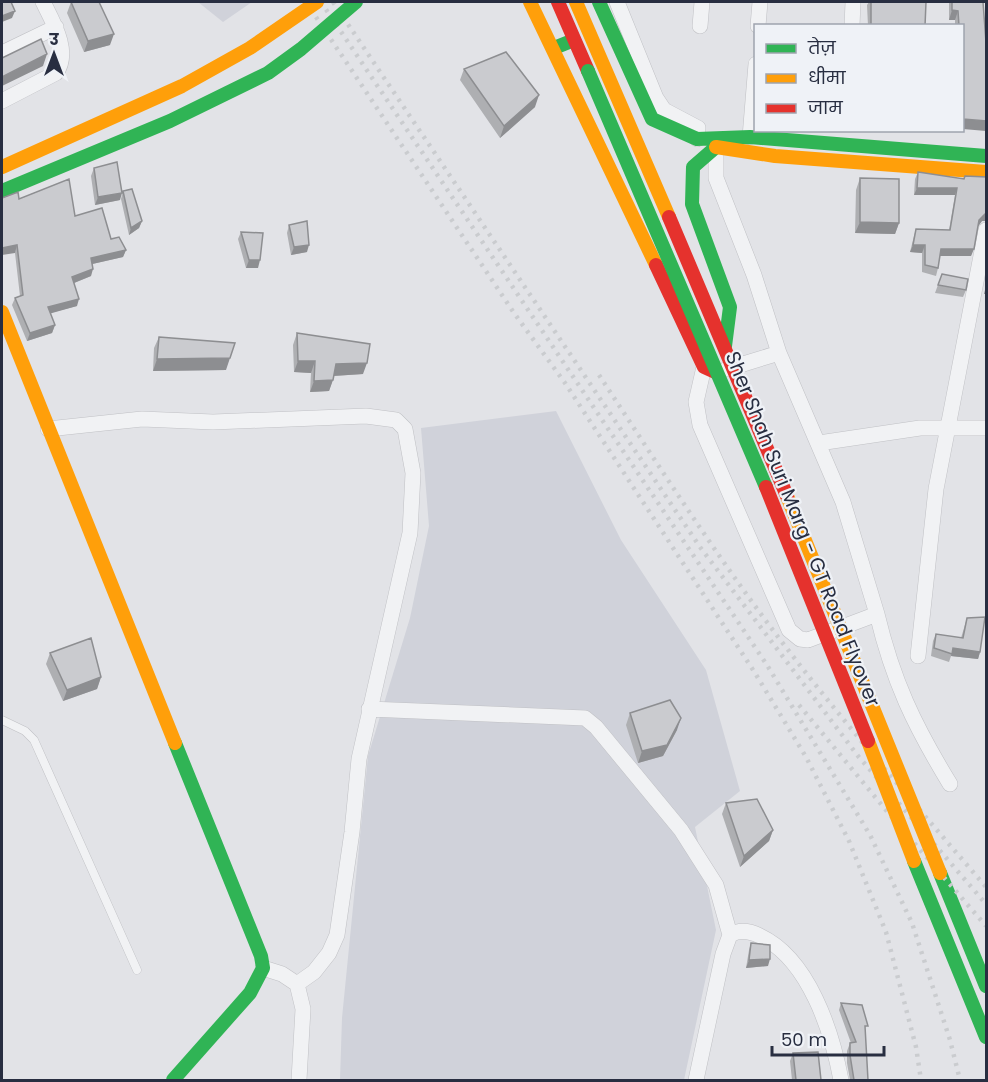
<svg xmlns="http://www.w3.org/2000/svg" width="988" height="1082" font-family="Poppins,'Noto Sans Devanagari',sans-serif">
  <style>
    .built { fill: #d0d2da }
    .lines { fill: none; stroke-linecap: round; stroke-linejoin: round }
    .lane-casing { stroke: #c0c1c5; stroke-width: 9 }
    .street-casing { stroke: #c0c1c5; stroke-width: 16 }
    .lane { stroke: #f1f2f4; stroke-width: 8 }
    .street { stroke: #f1f2f4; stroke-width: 15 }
    .fast { stroke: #30b455; stroke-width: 14 }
    .slow { stroke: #ff9f0a; stroke-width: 14 }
    .jam { stroke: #e5322d; stroke-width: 14 }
    .rail { stroke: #cacccf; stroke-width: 4.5; stroke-dasharray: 3 6; stroke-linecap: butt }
    .fast-bridge { stroke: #30b455; stroke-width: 14 }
    .slow-bridge { stroke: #ff9f0a; stroke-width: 14 }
    .jam-bridge { stroke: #e5322d; stroke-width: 14 }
    .wall { fill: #aeafb2 }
    .shaded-wall { fill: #8d8e91 }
    .building { fill: #cacbcf; stroke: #8d8e91; stroke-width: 1.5 }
    .labels { text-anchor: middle; stroke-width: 4.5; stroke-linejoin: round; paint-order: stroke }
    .street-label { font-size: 20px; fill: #282e41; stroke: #eff2f7 }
  </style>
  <rect width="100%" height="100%" fill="#e2e3e7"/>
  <path class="built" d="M198,2H252L223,22Z
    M556,411L621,540L706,670L740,791L695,827L716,930L684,1080H340L342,1018L368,756L410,618L429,526L421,428Z"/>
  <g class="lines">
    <g class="lane-casing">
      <path id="lane" d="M2,720L25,731L34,740L137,970"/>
    </g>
    <g class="street-casing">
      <path id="street" d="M617,2L656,98L664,110L698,128L697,139
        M700,26L702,2
        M758,26L760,2
        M852,26L853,2
        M2,53L56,27
        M2,101L56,73C71,52 53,22 43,2
        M750,137L756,64
        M704,367L696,402L700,425L789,630L800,639L808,640L877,614L843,502L779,353L754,275L716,178V147
        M727,369L779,353
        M48,429L142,419L213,422L366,416L396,420L405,429L413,473L410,533L359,759L352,832L337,935L329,953L314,972L297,984
        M819,443L920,428H986
        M877,614C893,681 914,725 950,784
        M918,656L936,489L986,230
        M369,709L585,718L596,727L681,830L716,885L730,935
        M263,968L282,974L297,984L303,1009L299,1080
        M696,1080L723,954L730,935C740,929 750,931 760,936C809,959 832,1032 841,1080"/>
    </g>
    <use href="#lane" class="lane"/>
    <use href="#street" class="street"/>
    <path class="fast" d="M599,2L652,119L697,139L750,137L986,156
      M554,48L574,40
      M716,147L693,167L692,204L730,307L725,346
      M914,861L986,1037
      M940,873L986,986
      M173,1080L250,993L263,968L261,956L175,743"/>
    <path class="slow" d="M530,2L656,265
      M716,147L775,156L986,172
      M2,312L175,743"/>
    <path class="jam" d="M558,2L588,71
      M656,265L704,367L715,372"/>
    <path class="rail" d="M306,2L514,313L565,383L755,673L806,757L849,841L886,932L916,1047L921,1080
      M321,2L767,665L870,835L912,923L950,1040L960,1080
      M333,2L700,547L858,756L986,904
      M599,375C659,466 718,559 785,646C849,729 918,808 986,887
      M799,705L890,815L986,926"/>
    <path class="fast-bridge" d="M588,71L766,487
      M2,191L170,121L268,73L301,49L356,2"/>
    <path class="slow-bridge" d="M576,2L669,217
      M2,167L182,86L250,48L317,2
      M787,496L940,873
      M868,741L914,861"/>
    <path class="jam-bridge" d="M669,217L787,496
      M766,487L868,741"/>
  </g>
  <path class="wall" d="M71,2L110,45L84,52L67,13Z
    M869,2H871L925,26H868L867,5Z
    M949,2H983L987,56V128L986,131L963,26H955V20H949Z
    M464,69L535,107L500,138L460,80Z
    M94,168L120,200L95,205L91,176Z
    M918,172L964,179L965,176L982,221L978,226L971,256H940L938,268L936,276L922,272V253L910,252L914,236L916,229L949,230L955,195H914L915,179Z
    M860,178L899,223L895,234L855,233L856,190Z
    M123,191L142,221L139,228L129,235L121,199Z
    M19,199L75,216L126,250L123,257L92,264L91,276L74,283L77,306L50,313L55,325L52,333L27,341L12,305L15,298L20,296L15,253Z
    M289,225L307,252L291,255L287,233Z
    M241,232L258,268H246L238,239Z
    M942,274L966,290L963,297L935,293Z
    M297,333L363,374L334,376L329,391L310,392L311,373L294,372L293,345Z
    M159,337L226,370L153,371L154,348Z
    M967,618L980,652L978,659L951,656L949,662L931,656L933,641L936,634L961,638Z
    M50,653L101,677L97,689L63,701L46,664Z
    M630,713L677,730L663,756L638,763L626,725Z
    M726,803L773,830L769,841L740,867L722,814Z
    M751,943L768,966L746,968L749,950Z
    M841,1003L865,1033L868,1080H850L847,1063V1051L850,1043H851L839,1010Z
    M793,1053L821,1080H792L790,1061Z"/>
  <path class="shaded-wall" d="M952,10L958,11L955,20H949Z
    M15,11L12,18L2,22V16Z
    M114,34L110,45L84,52L88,41Z
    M47,54L43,66L2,86V77Z
    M539,95L535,107L500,138L504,126Z
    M963,119L987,121L986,131L963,129Z
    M917,188H957L955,195H914Z
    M122,193L120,200L95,205L98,197Z
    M985,214H987V221H982L977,228L979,220Z
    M142,221L139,228L129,235L131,228Z
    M860,222L899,223L895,234L855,233Z
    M17,245L15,253L2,255V248Z
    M309,245L307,252L291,255L294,247Z
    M913,245H925L922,253L910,252Z
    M941,249H974L971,256H939Z
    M126,250L123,257L88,265L91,258Z
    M249,260H260L258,268H246Z
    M93,269L91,276L69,285L72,277Z
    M986,286L987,294H984Z
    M79,299L77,306L45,315L48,307Z
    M55,325L52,333L27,341L30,333Z
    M230,358L226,370L153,371L157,359Z
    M298,361H315L311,373L294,372Z
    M367,363L363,374L332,376L336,364Z
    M333,380L329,391L310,392L314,381Z
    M953,648L980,652L978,659L951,656Z
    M101,677L97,689L63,701L67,690Z
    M681,718L677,730L663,756L638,763L642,751Z
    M773,830L769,841L740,867L744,856Z
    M770,959L768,966L746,968L749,960Z"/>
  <path class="building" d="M2,2H11L15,11L2,16Z
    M71,2H99L114,34L88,41Z
    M871,2H926L925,26H871Z
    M952,2H983L987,56V121L963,119V26H959L958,11L952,10Z
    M41,39L47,54L2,77V58Z
    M506,52L539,95L504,126L464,69Z
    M117,162L122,193L98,197L94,168Z
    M918,172L964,179L965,176L987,177V214H985L979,220L974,249H941L938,268L925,265V245H913L916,229L950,230L957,188H917Z
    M860,178L899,179V223L860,222Z
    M69,179L75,216L102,208L111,239L119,237L126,250L91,258L93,269L72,277L79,299L48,307L55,325L30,333L15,298L23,295L17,245L2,248V198L18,192L19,199Z
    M132,189L142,221L131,228L123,191Z
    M307,221L309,245L294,247L289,225Z
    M241,232L263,233L260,260H249Z
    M942,274L968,279L966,290L938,285Z
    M297,333L370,344L367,363L336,364L333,380L314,381L315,361H298Z
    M159,337L235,343L230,358L157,359Z
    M985,617L980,652L953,648L952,654L934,648L936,634L963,638L967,618Z
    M91,638L101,677L67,690L50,653Z
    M670,700L681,718L667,745L642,751L630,713Z
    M757,799L773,830L744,856L726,803Z
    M751,943L770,945V959L749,960Z
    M841,1003L862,1005L868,1026H865L868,1080H854L850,1055V1043L856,1042Z
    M818,1052L821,1080H796L793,1053Z"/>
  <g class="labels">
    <g class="street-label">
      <text transform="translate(803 529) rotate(68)" y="7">Sher Shah Suri Marg - GT Road Flyover</text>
    </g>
  </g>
  <rect width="988" height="1082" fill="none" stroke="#282e41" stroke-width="6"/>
  <rect x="754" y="24" width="210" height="108" fill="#eff2f7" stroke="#9fa4ae" stroke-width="1.5"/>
  <rect x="766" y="44" width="30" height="9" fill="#30b455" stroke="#9fa4ae" stroke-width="1.5"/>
  <text x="808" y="54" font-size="18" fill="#282e41">तेज़</text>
  <rect x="766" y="74" width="30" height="9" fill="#ff9f0a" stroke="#9fa4ae" stroke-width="1.5"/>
  <text x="808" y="84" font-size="18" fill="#282e41">धीमा</text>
  <rect x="766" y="104" width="30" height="9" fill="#e5322d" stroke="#9fa4ae" stroke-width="1.5"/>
  <text x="808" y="114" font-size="18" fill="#282e41">जाम</text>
  <g transform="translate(54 54)" stroke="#eff2f7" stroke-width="4.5" paint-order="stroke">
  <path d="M0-4.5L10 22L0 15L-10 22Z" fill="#282e41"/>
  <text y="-9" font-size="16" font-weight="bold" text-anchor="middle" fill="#282e41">उ</text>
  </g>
  <path d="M772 1046v9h112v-9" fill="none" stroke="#282e41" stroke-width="3"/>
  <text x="781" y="1046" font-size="18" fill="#282e41" stroke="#eff2f7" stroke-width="4.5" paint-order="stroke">50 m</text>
</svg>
